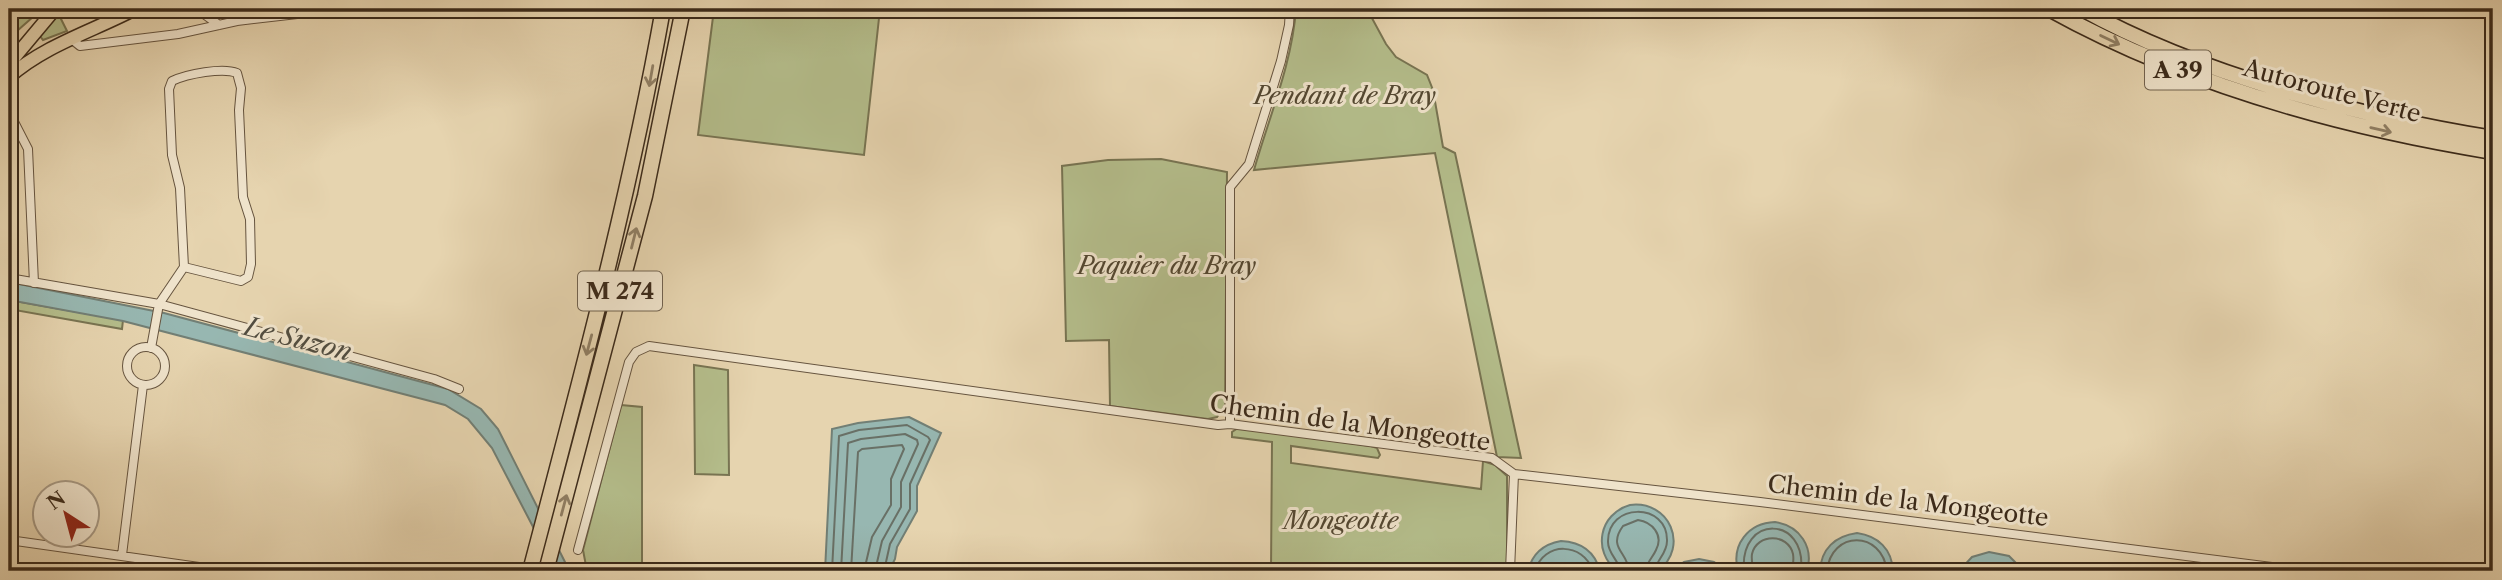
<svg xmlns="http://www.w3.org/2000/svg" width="2502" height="580" font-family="'Libre Caslon Text',serif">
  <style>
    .green { fill: #b4bd8b; stroke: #787452; stroke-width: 2 }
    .water { fill: #97b7b1; stroke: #727f75; stroke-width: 2 }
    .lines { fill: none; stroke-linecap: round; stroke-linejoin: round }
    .shore { stroke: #697066; stroke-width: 2 }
    .minor-casing { stroke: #66543f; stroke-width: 10 }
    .primary-casing { stroke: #3b2a1a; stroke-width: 15 }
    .trunk-casing { stroke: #3b2a1a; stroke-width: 17 }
    .motorway-casing { stroke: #3b2a1a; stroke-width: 17 }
    .minor { stroke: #efe3cb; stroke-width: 8 }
    .primary { stroke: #e6d4af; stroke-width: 12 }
    .trunk { stroke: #e6d4af; stroke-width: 14 }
    .motorway { stroke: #e6d4af; stroke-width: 14 }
    .oneway { stroke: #907f64 }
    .labels { text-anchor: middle; stroke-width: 6; stroke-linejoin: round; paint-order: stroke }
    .shield { fill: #efe3cb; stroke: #71624f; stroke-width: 2 }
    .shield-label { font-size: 23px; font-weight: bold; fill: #3b2a1a }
    .street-label { font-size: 24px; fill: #3b2a1a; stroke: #efe3cb }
    .park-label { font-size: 24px; font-style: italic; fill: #534731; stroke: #efe3cb }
    .water-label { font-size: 26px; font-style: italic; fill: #524d40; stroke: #efe3cb }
  </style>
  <rect width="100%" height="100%" fill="#e6d4af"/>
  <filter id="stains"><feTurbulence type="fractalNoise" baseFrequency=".00286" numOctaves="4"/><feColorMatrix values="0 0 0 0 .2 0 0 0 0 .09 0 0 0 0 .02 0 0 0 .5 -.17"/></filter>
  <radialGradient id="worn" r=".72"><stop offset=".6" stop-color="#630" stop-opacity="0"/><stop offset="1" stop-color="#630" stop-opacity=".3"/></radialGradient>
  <path class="green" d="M9,9H42L9,38Z
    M714,9H880L864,155L698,135Z
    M1296,9H1367L1386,44L1396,57L1427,75L1433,90L1443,147L1455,153L1521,458L1497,457L1435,153L1254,170C1269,117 1292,64 1296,9Z
    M58,13L67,31L43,40L40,36Z
    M1161,159L1227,172L1225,405L1217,417L1208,419L1110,406L1109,340L1066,341L1062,166L1108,160Z
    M9,300L123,320L122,329L9,309Z
    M694,365L728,370L729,475L695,474Z
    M621,405L642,407V571H587L583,550Z
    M1238,428L1371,446L1377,448L1380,455L1378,458L1291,446V463L1481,489L1483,461L1495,465L1507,476V571H1271L1272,442L1232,437V432Z"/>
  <path class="water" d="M9,282L164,313L448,389L481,409L498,429L568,568L574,571H556L492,448L468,419L445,405L430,401L123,321L9,300Z
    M909,417L941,433L917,486V511L897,547L895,559L889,571H825L832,429L858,423Z
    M1630,505C1669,500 1690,546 1658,571H1617C1592,551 1599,514 1630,505Z
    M1775,522C1800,526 1814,547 1807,571H1738C1731,545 1748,523 1775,522Z
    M1857,533C1878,536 1892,549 1893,571H1820C1821,549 1835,536 1857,533Z
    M1561,541C1581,542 1595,552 1600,571H1528C1532,554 1544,544 1561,541Z
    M1989,552L2009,556L2024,571H1959L1972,557Z
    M1699,559L1714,562L1726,571H1672L1684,562Z"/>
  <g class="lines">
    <path class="shore" d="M832,571L839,436L859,430L907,425L928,437L930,440L910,484V509L890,544L884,571
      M841,571L848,443L861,439L905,434L917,440L918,444L901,482V507L882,541L875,571
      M851,571L858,452L862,449L902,445L904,449L891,479V505L872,537L864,571
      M1535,571C1544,541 1583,542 1593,571
      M1620,571C1619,560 1608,554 1608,542C1607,502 1668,502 1667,541C1667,554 1656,560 1655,571
      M1629,571C1628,552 1607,548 1623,526L1638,520C1652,522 1664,535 1656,550C1652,559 1647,561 1646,571
      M1744,571C1739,514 1807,515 1801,571
      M1753,571C1753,566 1751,560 1752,554C1757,533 1788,533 1793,554C1794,560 1793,566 1792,571
      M1827,571C1831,530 1882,530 1887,571"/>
    <g class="minor-casing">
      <path id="minor" d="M197,9L219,25
        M70,38L80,46L178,34L237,21L341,9
        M9,112L28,149L34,283
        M9,278L159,304L434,379L459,389
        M127 366a19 19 0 1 1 38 0a19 19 0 1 1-38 0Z
        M151,348L159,304L184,267L180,188L172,155L169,89L172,81C187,74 223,67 237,73L241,88L239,110L243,197L250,219L251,264L248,277L241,281L184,267
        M1230,424V187L1249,164L1281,61L1289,25L1290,9
        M9,540L227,571
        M578,550L629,362L636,352L649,346L1218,425L1230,424L1492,458L1514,474L1760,502L2304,571
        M122,555L143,385
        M425,571H435
        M1510,571L1514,474"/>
    </g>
    <g class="primary-casing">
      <path id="primary" d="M9,64L55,9
        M9,77C45,45 93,31 135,9"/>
    </g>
    <g class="trunk-casing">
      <path id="trunk" d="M530,571C579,385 629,199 663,9
        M546,571L645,196L683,9"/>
    </g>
    <g class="motorway-casing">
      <path id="motorway" d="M2049,9C2186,85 2339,127 2493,152
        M2082,9C2198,74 2362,117 2493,138"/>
    </g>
    <use href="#minor" class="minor"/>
    <use href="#primary" class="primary"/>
    <use href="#trunk" class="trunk"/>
    <use href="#motorway" class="motorway"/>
  </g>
  <defs><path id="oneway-shaft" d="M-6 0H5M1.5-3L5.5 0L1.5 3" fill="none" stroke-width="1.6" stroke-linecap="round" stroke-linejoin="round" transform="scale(1.75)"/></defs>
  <g class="oneway">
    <use href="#oneway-shaft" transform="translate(2110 40) rotate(26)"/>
    <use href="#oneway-shaft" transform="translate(651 76) rotate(100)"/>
    <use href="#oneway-shaft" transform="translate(2381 130) rotate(13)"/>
    <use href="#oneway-shaft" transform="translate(634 238) rotate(-76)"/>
    <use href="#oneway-shaft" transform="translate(589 345) rotate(105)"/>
    <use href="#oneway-shaft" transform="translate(564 505) rotate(-75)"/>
  </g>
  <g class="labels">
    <g class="shield">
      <rect x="2145" y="50.5" width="66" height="39" rx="5"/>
      <rect x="578" y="271.5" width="84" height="39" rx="5"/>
    </g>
    <g class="shield-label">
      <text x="2178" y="78">A 39</text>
      <text x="620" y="299">M 274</text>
    </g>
    <g class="street-label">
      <text transform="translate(2332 91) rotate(15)" y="8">Autoroute Verte</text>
      <text transform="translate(1350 423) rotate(8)" y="8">Chemin de la Mongeotte</text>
      <text transform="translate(1908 501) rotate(7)" y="8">Chemin de la Mongeotte</text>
    </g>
    <g class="park-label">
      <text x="1345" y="104">Pendant de Bray</text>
      <text x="1167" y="274">Paquier du Bray</text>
      <text x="1341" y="529">Mongeotte</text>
    </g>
    <g class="water-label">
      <text transform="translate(298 339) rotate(14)" y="9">Le Suzon</text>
    </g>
  </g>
  <rect width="2502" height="580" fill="none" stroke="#e6d4af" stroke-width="35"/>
  <rect x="10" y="10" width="2481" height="559" fill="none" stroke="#3b2a1a" stroke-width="3.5"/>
  <rect x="18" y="18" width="2467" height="545" fill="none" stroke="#3b2a1a" stroke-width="2"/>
  <g transform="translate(66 514) rotate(324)"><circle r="33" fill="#efe3cb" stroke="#a79984" stroke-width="2"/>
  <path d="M0-5L12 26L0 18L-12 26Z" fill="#8f2418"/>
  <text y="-10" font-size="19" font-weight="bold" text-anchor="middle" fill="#3b2a1a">N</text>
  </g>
  <rect width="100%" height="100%" filter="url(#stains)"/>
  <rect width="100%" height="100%" fill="url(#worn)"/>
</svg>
